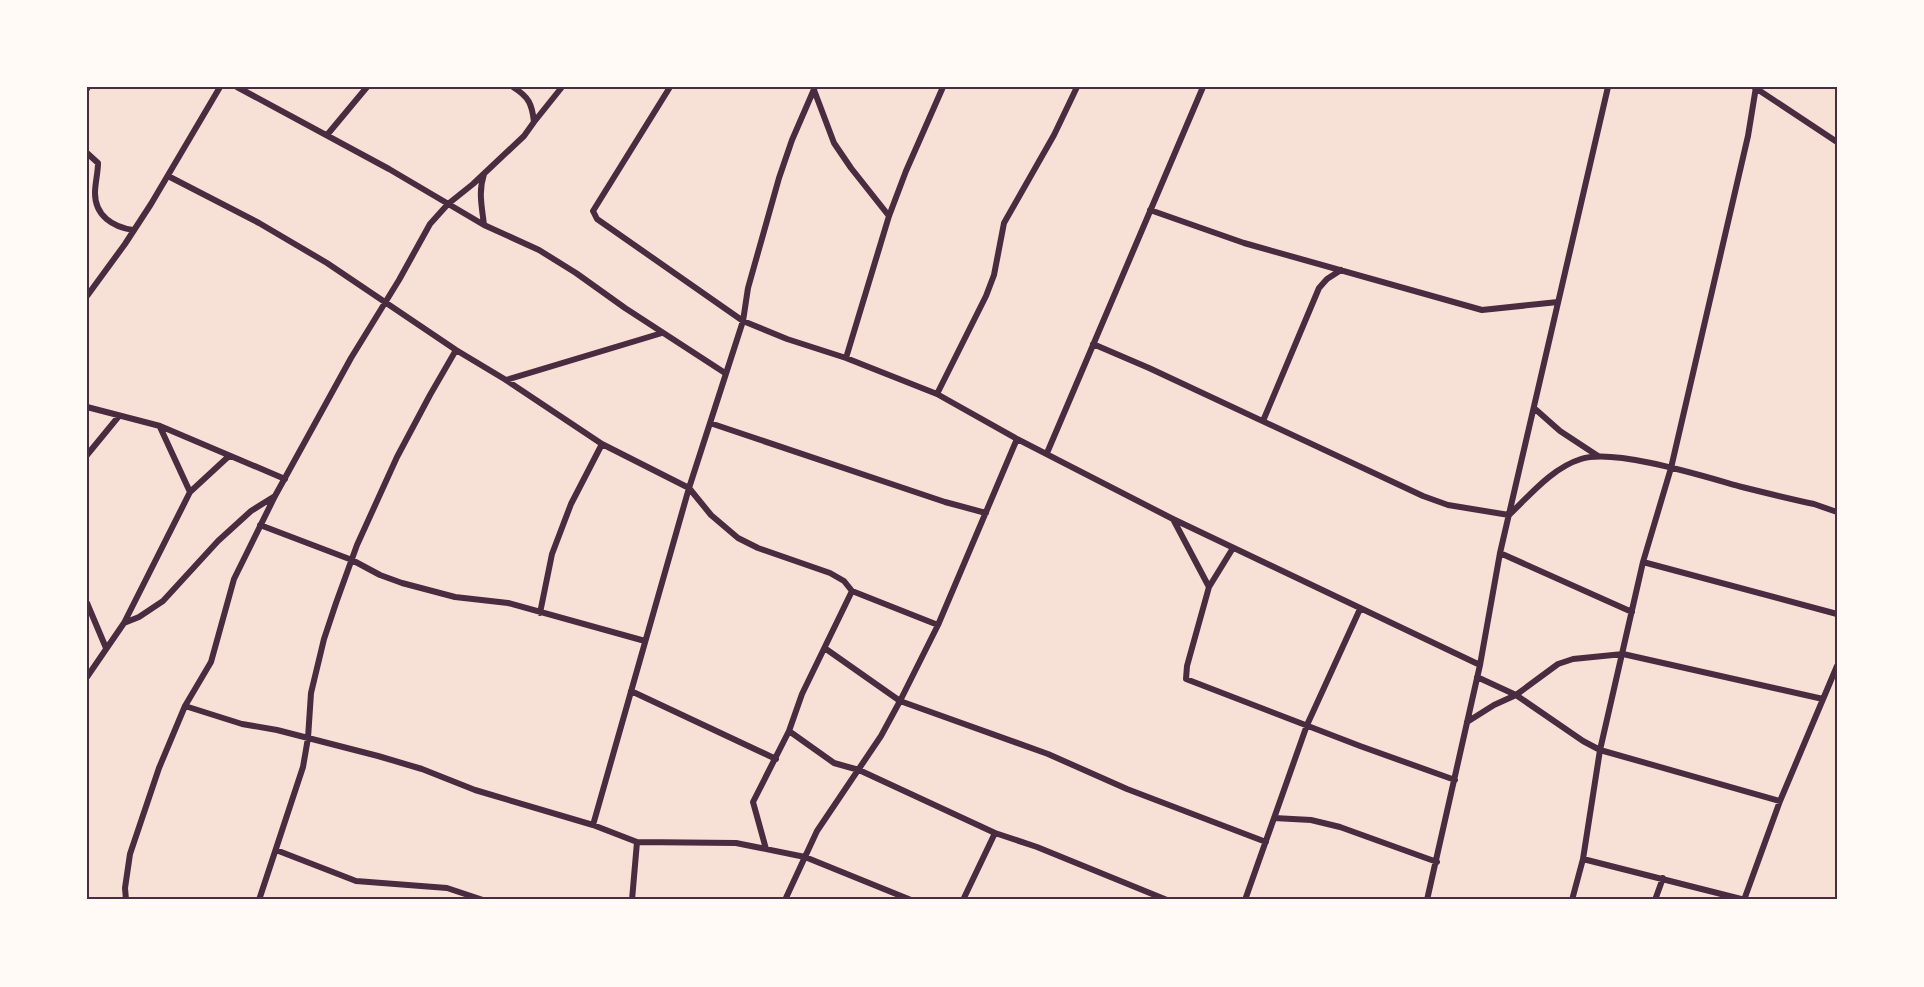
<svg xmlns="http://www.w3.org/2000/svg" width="1924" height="987" font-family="Mulish,sans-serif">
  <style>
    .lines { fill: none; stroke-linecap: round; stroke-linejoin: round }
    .minor { stroke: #4a2c40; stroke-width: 6 }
    .neatline { fill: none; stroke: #4a2c40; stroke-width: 2 }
  </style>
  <rect width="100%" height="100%" fill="#f7e1d7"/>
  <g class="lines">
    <path class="minor" d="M237,87L389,169L484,225L539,250L576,273L625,308L725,373
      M670,87L593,211L597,219L743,321L787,339L846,358L937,394L1017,439L1173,519L1480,665
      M1754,87L1837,142
      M87,89L88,87
      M814,90L834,143L851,168L889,216
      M534,122L562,87
      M327,135L367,87
      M87,153L98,163C98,173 95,183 95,193C95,216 113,227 133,230
      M484,174C478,192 482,207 484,225
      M168,176L259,223L327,263L456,350L506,380L602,444L689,488L711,515L738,538L758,548L830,573L844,581L852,591L938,625
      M1150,210L1244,243L1482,310L1558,302
      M87,296L125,244L151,204L220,87
      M1093,344L1149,368L1423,496L1448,505L1509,515C1530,495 1552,468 1581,459C1615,448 1706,477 1742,487C1766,493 1790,499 1814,504L1837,512
      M846,358L889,216L906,171L943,87
      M506,380L662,333
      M937,394L986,296L994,275L1004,223L1054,135L1077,87
      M87,407L160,426L285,479
      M1534,408L1560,431L1598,456
      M1263,421L1319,288L1327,279L1341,270
      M710,423L945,502L986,513
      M160,427L190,492
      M1047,453L1203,87
      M87,455L119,416
      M1173,519L1209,587
      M260,525L352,560L380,575L402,583L455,597L508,603L645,641
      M1233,548L1209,587L1187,666L1186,679L1360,746L1455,780
      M1500,553L1632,612
      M1643,562L1837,614
      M87,603L106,648
      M540,613L552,554L571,504L602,444
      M124,623L190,492L229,456
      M826,649L900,701L1048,754L1127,789L1266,842
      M87,677L124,623L139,617L163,601L218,541L251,511L275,496
      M1477,677L1516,695L1583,741L1600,750L1780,801
      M631,691L776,759
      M185,706L242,724L277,730L378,756L422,769L475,790L593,825L637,842L736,843L805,857L911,900
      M1467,722L1494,705L1516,695L1558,664L1573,659L1623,654L1823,699
      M789,731L834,763L859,770L995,833L1037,847L1167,900
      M1274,818L1311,820L1340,827L1437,862
      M593,825L689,488L743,321L748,288L779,178L792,140L815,87
      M766,849L753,802L789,731L802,694L852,591
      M276,850L356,881L447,888L483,900
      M1583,859L1745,900
      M126,900L125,888L130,854L159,768L185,706L211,662L234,579L275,496L351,358L399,280L430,224L448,204L473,184L524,136L534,122C532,104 529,97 513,87
      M259,900L303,767L308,738L311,693L324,639L336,603L357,545L397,457L430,395L456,350
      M632,900L637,842
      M785,900L817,831L881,736L900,701L938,625L1017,439
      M963,900L995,833
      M1245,900L1307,725L1360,609
      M1427,900L1480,665L1500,553L1608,87
      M1572,900L1583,859L1600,750L1643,562L1671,468L1748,136L1756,87
      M1655,900L1663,878
      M1744,900L1780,801L1837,666"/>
  </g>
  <rect width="1924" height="987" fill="none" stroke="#fffaf5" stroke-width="177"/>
  <rect x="88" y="88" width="1748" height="810" class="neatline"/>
</svg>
